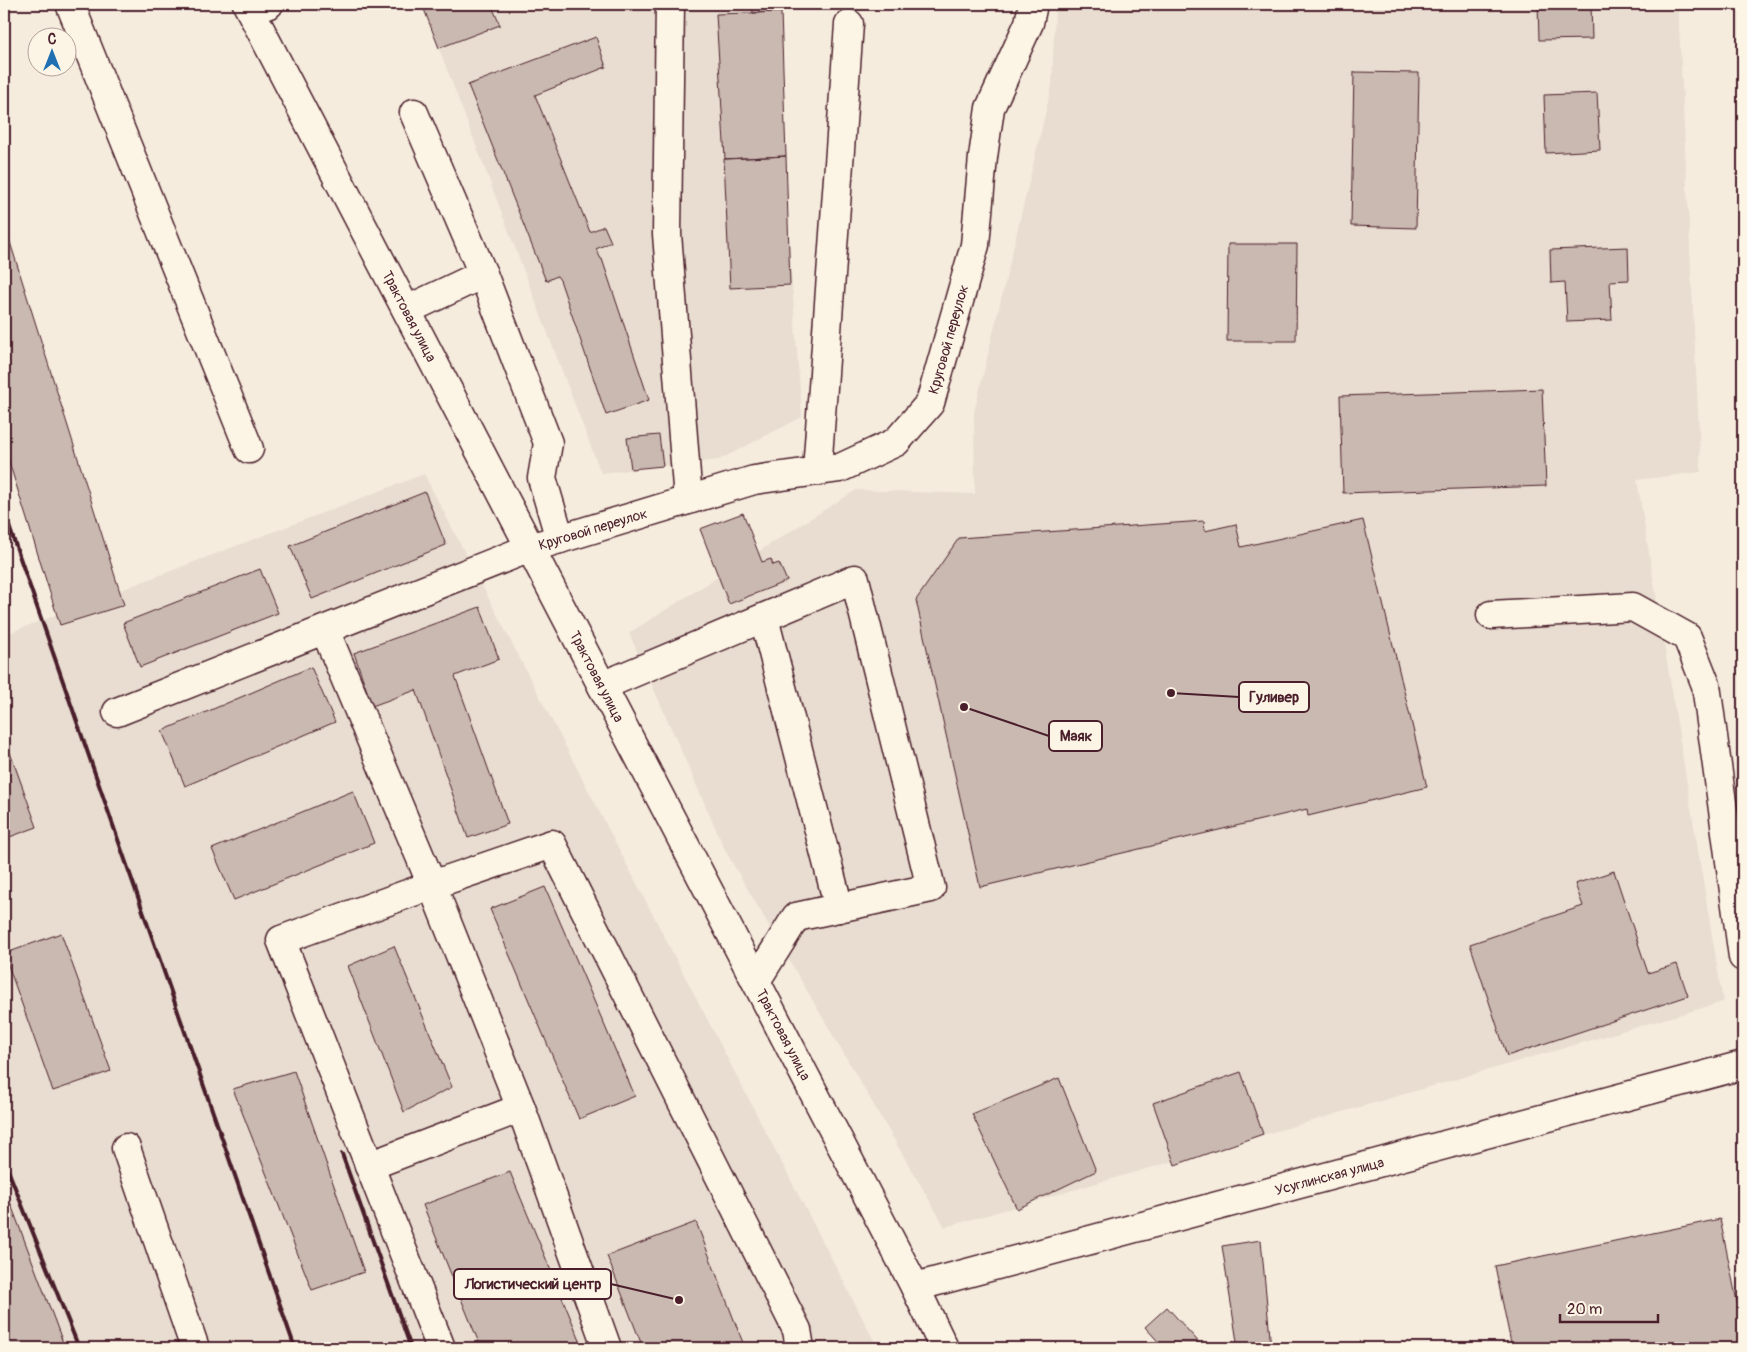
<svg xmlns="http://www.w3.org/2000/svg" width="1747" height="1352" font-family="Pangolin,sans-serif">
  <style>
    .built { fill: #e8ddd0 }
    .building { fill: #cab9b1; stroke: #4a1f2b }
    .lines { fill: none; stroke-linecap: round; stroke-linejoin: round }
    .minor-casing { stroke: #4a1f2b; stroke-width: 31 }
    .major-casing { stroke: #4a1f2b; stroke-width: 31 }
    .minor { stroke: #fcf5e5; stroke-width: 28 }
    .major { stroke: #fcf5e5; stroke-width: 28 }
    .rail { stroke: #4a1f2b; stroke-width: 4 }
    .labels { text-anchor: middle; stroke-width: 4.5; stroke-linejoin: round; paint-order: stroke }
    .street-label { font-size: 14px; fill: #4a1f2b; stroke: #fcf5e5 }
    .leader { fill: none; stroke: #4a1f2b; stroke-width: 2 }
    .callout-dot { fill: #4a1f2b; stroke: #fcf5e5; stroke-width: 2 }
    .callout { fill: #fcf5e5; stroke: #4a1f2b; stroke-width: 2 }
    .callout-label { font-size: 15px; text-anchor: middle; font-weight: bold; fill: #4a1f2b }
  </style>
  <rect width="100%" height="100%" fill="#f5ecde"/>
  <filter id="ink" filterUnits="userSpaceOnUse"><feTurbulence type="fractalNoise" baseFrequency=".02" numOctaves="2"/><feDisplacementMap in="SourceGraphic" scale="10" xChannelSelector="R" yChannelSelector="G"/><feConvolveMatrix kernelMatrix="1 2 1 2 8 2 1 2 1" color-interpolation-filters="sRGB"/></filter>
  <g filter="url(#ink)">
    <path class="built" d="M422,4H771L802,417L719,460L601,473Z
      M1067,4H1678L1701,472L1637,480L1723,1002L945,1227L726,852L629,633L856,490L975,494L974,413L1052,85L1055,7Z
      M424,474L878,1348H4V635Z"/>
    <path class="building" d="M422,4H491L500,25L439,48Z
      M752,4H779L781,12L753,13Z
      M1538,4H1591L1592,39L1539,40Z
      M781,12L786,156L725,159L716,14Z
      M596,37L606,67L535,95L590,232L604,226L611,242L596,249L601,259H602L649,400L606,415L560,280L557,276L546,281L468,85Z
      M1354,72L1419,73L1416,228L1351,226Z
      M1597,93L1600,150L1546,153L1544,95Z
      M786,156L790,285L730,288L724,159Z
      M4,223L124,605L60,625L4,446Z
      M1228,244H1297L1296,341H1227Z
      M1628,247L1629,280L1610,281L1612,320L1567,322L1565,282L1551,283L1550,250Z
      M1542,389L1546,486L1343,493L1340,396Z
      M659,435L663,466L631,469L627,438Z
      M425,492L446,545L312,599L290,546Z
      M743,513L762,562L771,559L773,565L779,563L787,581L729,604L700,529Z
      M1363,520L1427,787L1308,816L1307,809L980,887L916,600L959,538L1204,521L1205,531L1236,524L1241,547Z
      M260,569L278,613L140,667L123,623Z
      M480,607L499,659L455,676L508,824L468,838L416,690L372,706L354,653Z
      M311,667L335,722L185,786L162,731Z
      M4,736L37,827L4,839Z
      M353,791L374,843L234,900L212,849Z
      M1614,871L1648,973L1677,964L1688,996L1507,1056L1470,944L1583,906L1575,884Z
      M545,887L635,1096L579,1119L490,909Z
      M61,933L111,1071L53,1091L4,954Z
      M394,946L452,1087L404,1112L348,966Z
      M294,1071L364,1272L312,1290L233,1089Z
      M1241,1072L1263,1134L1175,1165L1153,1103Z
      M1059,1078L1096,1171L1017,1209L972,1114Z
      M510,1172L583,1348H481L423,1205Z
      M4,1186L65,1348H8L4,1337Z
      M1720,1219L1743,1331V1348H1512L1495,1266Z
      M696,1222L745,1348H643L607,1256Z
      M1261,1240L1271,1348H1238L1222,1246Z
      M1167,1307L1204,1348H1164L1145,1327Z"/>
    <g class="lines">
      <g class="minor-casing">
        <g id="minor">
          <path d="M70,4L249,449"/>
          <path d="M670,4L667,234L688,500"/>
          <path d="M251,10L269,4"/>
          <path d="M414,113L483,274L548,443L542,478L560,539"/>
          <path d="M407,310L483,274"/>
          <path d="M817,471L849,24"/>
          <path d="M1491,615L1633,607L1687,637L1706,685L1743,957"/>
          <path d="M764,618L839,908"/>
          <path d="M325,630L432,885L521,1108L607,1348"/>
          <path d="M602,686L855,579L931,888L796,917L756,981"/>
          <path id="s1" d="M117,712L530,548L754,480L840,468L896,442L930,403L975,245L983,157L990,108L1029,23L1033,4"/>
          <path d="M126,1148L195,1348"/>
          <path d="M369,1166L521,1108"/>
          <path id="s2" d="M915,1287L1743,1065"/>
          <path d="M441,1348L281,940L432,885L552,844L797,1330L800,1348"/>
        </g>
      </g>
      <g class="major-casing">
        <g id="major">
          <path id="s3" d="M247,4L915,1287L944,1348"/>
        </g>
      </g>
      <use href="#minor" class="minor"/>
      <use href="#major" class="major"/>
      <path class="rail" d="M4,512L295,1348
        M342,1154L411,1348
        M4,1160L79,1348"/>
    </g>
  </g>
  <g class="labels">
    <g class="street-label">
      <text dy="5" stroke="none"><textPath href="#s3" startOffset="352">Трактовая улица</textPath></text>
      <text dy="5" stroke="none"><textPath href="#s1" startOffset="945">Круговой переулок</textPath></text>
      <text dy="5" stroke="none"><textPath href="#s1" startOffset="510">Круговой переулок</textPath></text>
      <text dy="5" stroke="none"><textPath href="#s3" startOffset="758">Трактовая улица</textPath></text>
      <text dy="5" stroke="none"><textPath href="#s3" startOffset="1162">Трактовая улица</textPath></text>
      <text dy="5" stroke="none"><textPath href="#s2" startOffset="429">Усуглинская улица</textPath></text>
    </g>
  </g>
  <path class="leader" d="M1171 693L1239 697M964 707L1049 736M679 1300L611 1284"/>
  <g class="callout-dot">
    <circle cx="1171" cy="693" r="5"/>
    <circle cx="964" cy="707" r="5"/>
    <circle cx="679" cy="1300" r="5"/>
  </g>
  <g class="callout">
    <rect x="1239" y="682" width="70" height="30" rx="5"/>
    <rect x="1049" y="721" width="53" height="30" rx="5"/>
    <rect x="454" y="1269" width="157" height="30" rx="5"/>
  </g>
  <g class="callout-label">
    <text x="1274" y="702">Гуливер</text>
    <text x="1076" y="741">Маяк</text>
    <text x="533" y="1289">Логистический центр</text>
  </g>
  <rect width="1747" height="1352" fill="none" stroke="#fcf5e5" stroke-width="20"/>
  <rect x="10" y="10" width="1727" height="1332" fill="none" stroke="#4a1f2b" stroke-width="2" filter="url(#ink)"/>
  <g transform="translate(52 52)"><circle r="24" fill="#fcf5e5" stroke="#b59f9b"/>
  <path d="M0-4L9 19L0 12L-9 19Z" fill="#1f6fb2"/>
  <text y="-8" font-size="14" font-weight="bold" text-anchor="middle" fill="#4a1f2b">С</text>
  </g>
  <path d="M1560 1314v8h98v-8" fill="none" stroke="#4a1f2b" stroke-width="2.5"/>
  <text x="1567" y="1314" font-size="15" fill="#4a1f2b" stroke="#fcf5e5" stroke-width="4" paint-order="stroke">20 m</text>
</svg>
